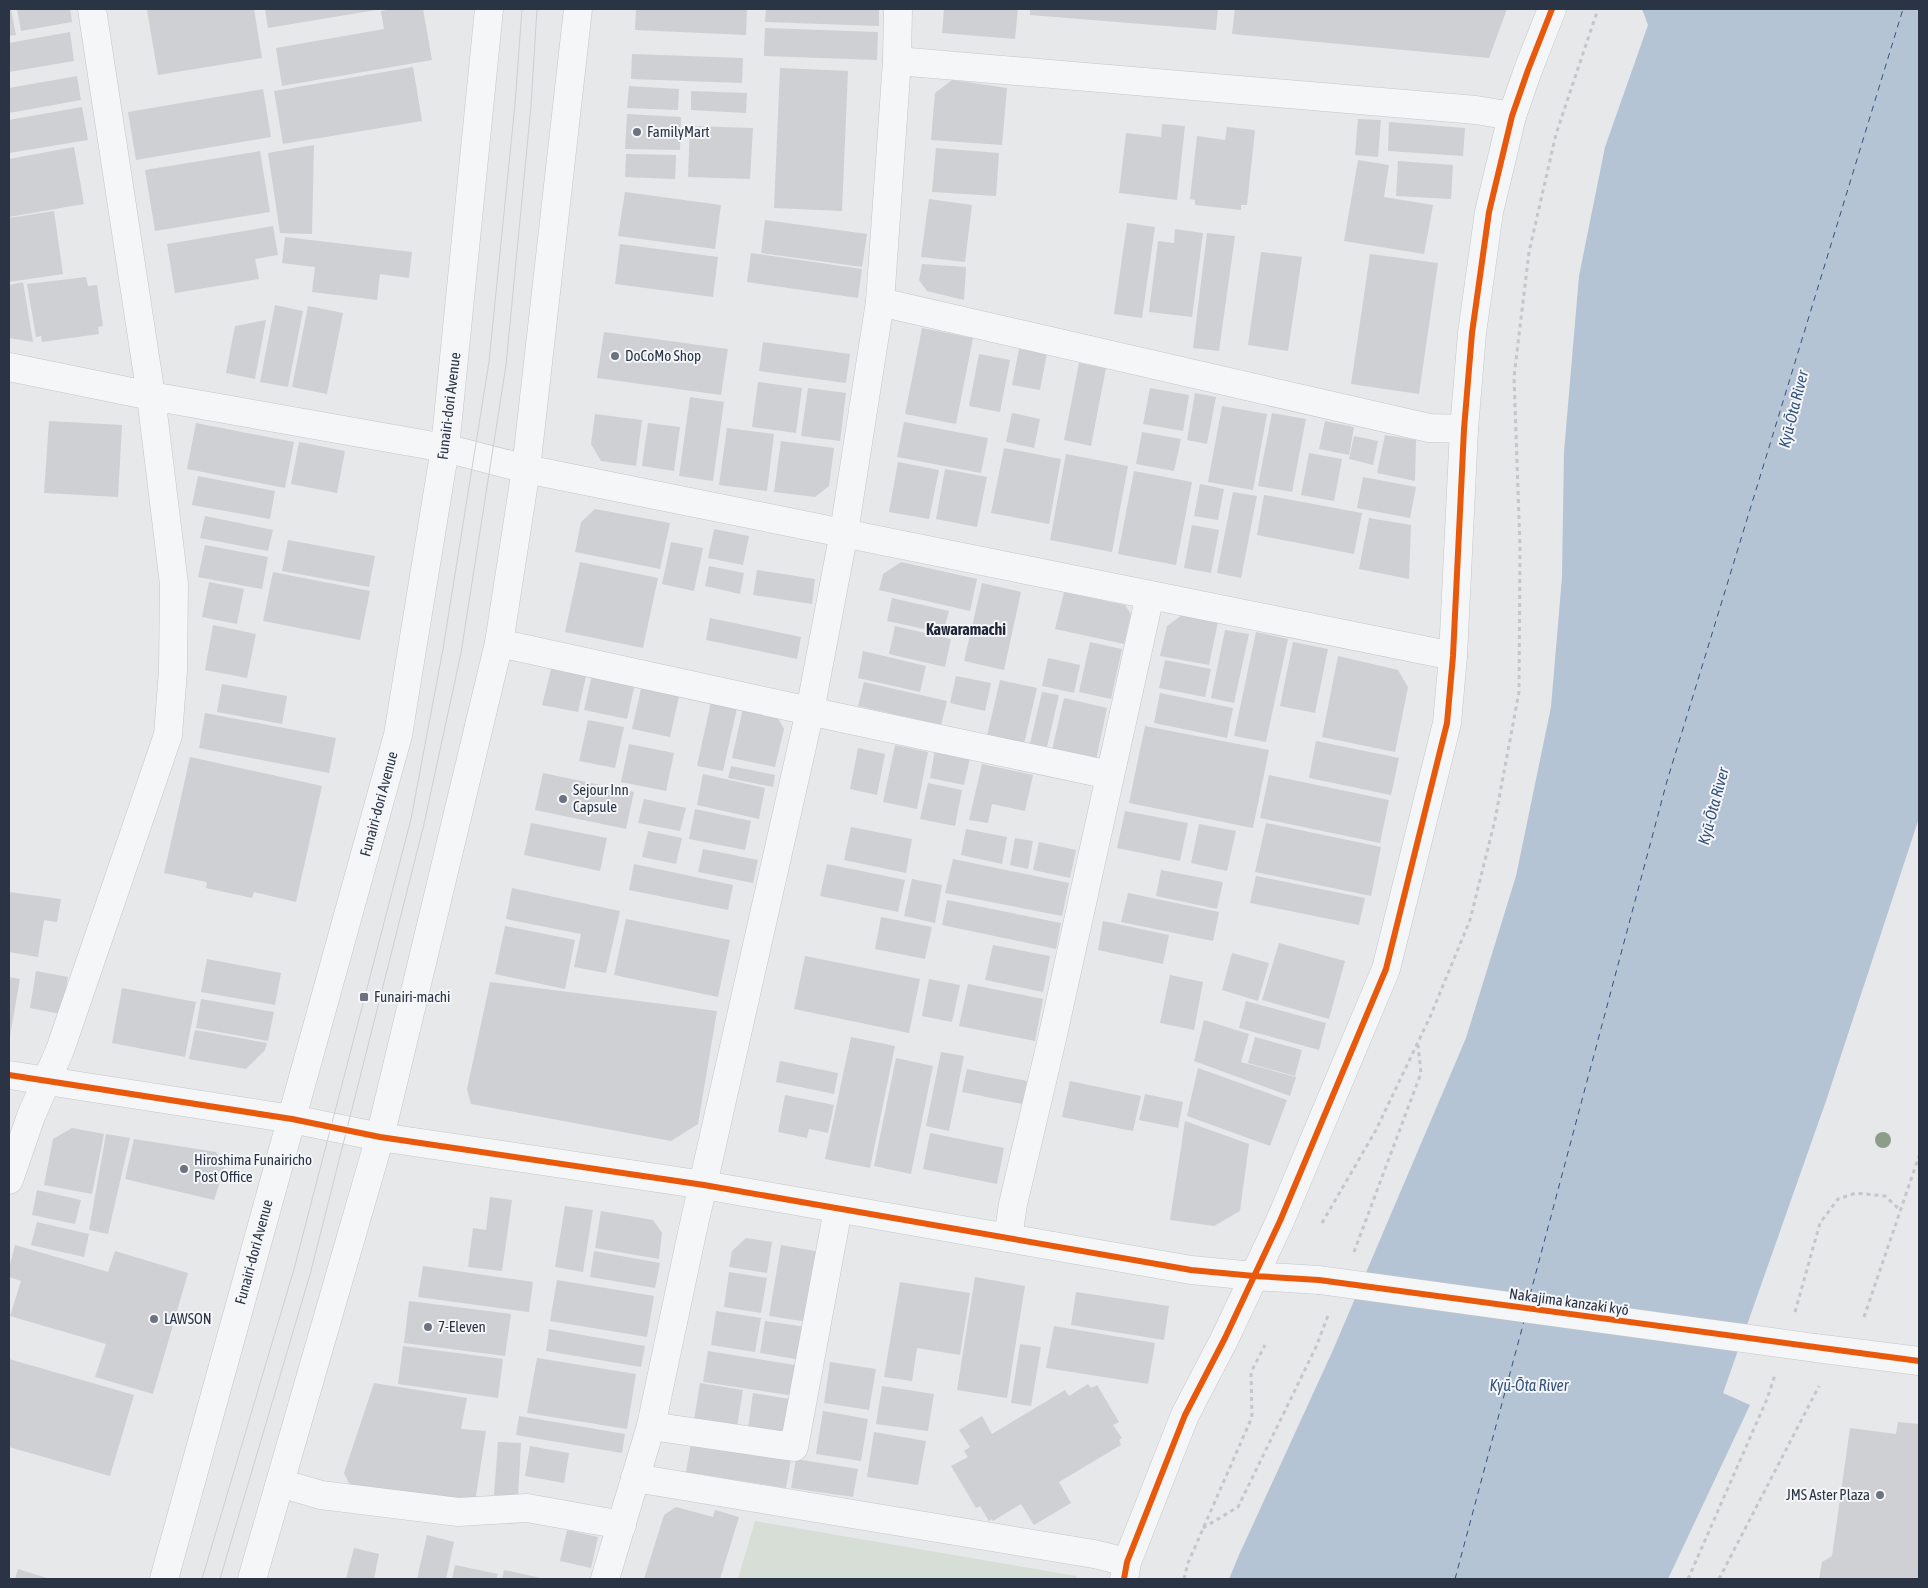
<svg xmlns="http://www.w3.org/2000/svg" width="1928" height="1588" font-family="'Asap Condensed',sans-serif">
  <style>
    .green { fill: #d6ded6 }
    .water { fill: #b4c4d5 }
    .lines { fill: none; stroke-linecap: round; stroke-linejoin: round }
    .ferry { stroke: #34527a; stroke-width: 1; stroke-dasharray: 6 5; stroke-linecap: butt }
    .building { fill: #ced0d3 }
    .minor-casing { stroke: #c4c6c8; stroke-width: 29 }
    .tertiary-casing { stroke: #c4c6c8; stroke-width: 29 }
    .path { stroke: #c5c6ca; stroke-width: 3; stroke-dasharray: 4 4; stroke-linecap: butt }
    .minor { stroke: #f5f6f7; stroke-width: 28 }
    .tertiary { stroke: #f5f6f7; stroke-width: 28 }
    .tram { stroke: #cecfd2; stroke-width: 1 }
    .tertiary-bridge-casing { stroke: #c4c6c8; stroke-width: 29; stroke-linecap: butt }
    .tertiary-bridge { stroke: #f5f6f7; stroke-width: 28 }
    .cycleway-casing { stroke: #f4f6f9; stroke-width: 9 }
    .cycleway { stroke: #e8590c; stroke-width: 6 }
    .tree { fill: #8a9e88 }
    .poi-dot { fill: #6c737f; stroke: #f4f6f9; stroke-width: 2 }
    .labels { text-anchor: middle; stroke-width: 4; stroke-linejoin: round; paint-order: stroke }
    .poi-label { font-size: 15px; fill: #2b3445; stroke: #f4f6f9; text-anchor: start }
    .street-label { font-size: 15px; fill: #2b3445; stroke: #f4f6f9 }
    .water-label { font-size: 16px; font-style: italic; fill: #34527a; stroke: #f4f6f9 }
    .neighbourhood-label { font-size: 16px; font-weight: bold; fill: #1d2536; stroke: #f4f6f9 }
  </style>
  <rect width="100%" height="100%" fill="#e6e8ea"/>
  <path class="green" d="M755,1521L1076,1576L1077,1579H738Z"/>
  <path class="water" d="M1642,9H1919V818L1826,1101L1723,1393L1750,1405L1668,1579H1229L1239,1555L1333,1350L1466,1038L1516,876L1551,707L1562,577L1564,452L1579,276L1605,147L1648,25Z"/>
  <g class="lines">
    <path class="ferry" d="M1530,1295L1667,781L1903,9
      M1455,1579L1524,1321"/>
  </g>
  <path class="building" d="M9,9H11L16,35L9,36Z
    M17,9H70L72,22L21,31Z
    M156,9H254L262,58L158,75L147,10Z
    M265,9H375L376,10L268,28Z
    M394,9H423L432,60L282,86L276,48L384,29L381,11Z
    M636,9L747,10L746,35L635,30Z
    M766,9H879V26L765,22Z
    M944,9H1018L1015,39L942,33Z
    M1030,9H1218L1216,30L1030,15Z
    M1235,9H1507L1489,58L1232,34Z
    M765,28L878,32L877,60L764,56Z
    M70,32L74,61L9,72V43Z
    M632,54L743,58L742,83L631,79Z
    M413,67L422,121L283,144L274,91Z
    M780,68L848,71L842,211L774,208Z
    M77,76L81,100L9,113V88Z
    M952,80L1007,88L1002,145L931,140L935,93Z
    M629,86L679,89L678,110L627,108Z
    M263,89L271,137L136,160L128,112Z
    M691,91L747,93L746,113L691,110Z
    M82,107L88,140L9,153V120Z
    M627,114L681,117L680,150L625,149Z
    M1358,119L1381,120L1378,157L1355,155Z
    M1389,122L1465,128L1463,156L1388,151Z
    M1162,124L1185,126L1177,200L1119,193L1126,133L1161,137Z
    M690,126L753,128L750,179L688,177Z
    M1227,127L1255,130L1247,205H1241V210L1195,205V200L1190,199L1197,136L1225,140Z
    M314,145L312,234L280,233L268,153Z
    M74,147L84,204L9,217V159Z
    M936,148L999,153L996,196L932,192Z
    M260,151L270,212L155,231L145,170Z
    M626,154L676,155L675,179L625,177Z
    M1358,160L1389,165L1384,197L1433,205L1424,254L1344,241Z
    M1398,161L1453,165L1451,199L1396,196Z
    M625,192L721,205L715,249L618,236Z
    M929,199L972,205L965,262L921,257Z
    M54,211L63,274L9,282V218Z
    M765,220L867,234L862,267L761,253Z
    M1127,223L1155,227L1142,318L1114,314Z
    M273,226L278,255L255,259L259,279L175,293L167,244Z
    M1175,229L1203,233L1192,317L1149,312L1158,241L1174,243Z
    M1207,233L1235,236L1219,351L1193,348Z
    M285,237L412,252L409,278L380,274L377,300L312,292L315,267L282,263Z
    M620,244L718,257L713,297L615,284Z
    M1261,252L1302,257L1288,351L1248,345Z
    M751,253L862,269L858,298L747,282Z
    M1370,254L1438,263L1419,394L1351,384Z
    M922,264L966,267L964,300L927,291L919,280Z
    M86,277L88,286L97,285L103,326L98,327L99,334L42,342L41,336L36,337L27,284Z
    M23,282L33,342L9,338V285Z
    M275,305L303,311L288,387L260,382Z
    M308,306L343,313L327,394L292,387Z
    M266,320L255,379L226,373L235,326Z
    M922,328L973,338L956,424L905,414Z
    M604,332L728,349L721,395L597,378Z
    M763,342L850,354L846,383L759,371Z
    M1019,349L1047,353L1040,390L1012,385Z
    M979,354L1010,360L1000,412L969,406Z
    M1079,363L1106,368L1091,446L1064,440Z
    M758,382L802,388L796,433L752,427Z
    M808,388L846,393L840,441L801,436Z
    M1150,388L1189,395L1183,431L1143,424Z
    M1195,393L1216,397L1207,444L1187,440Z
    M690,397L724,402L713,481L679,476Z
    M1222,406L1267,414L1253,490L1208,482Z
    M1012,413L1040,419L1034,448L1006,442Z
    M1272,413L1306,419L1292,492L1258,486Z
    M595,414L642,420L636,466L601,461L591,444Z
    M49,421L122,425L118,497L44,493Z
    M1325,421L1354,427L1349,455L1319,449Z
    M904,422L988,438L981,473L897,457Z
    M196,423L294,442L285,488L187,469Z
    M648,423L680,427L674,471L642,466Z
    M727,428L774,434L767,491L719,485Z
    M1142,432L1181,439L1174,471L1136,464Z
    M1385,435L1416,440L1415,481L1377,473Z
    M1354,436L1378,441L1373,465L1349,459Z
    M781,441L834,448L829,486L815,497L774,492Z
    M299,442L345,451L337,493L291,484Z
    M1004,448L1061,459L1049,524L991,513Z
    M1309,453L1342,459L1334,501L1301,495Z
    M1066,454L1128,466L1112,552L1050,540Z
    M898,462L939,470L929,519L889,512Z
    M945,469L987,477L977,527L936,519Z
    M1134,471L1192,482L1176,565L1118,554Z
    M198,476L275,491L270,519L192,505Z
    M1363,477L1416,487L1410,518L1357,508Z
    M1200,484L1224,489L1218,520L1194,516Z
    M1233,492L1257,496L1241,578L1217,573Z
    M1264,495L1362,513L1354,554L1257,535Z
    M595,509L670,523L660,569L575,552L581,522Z
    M205,516L273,530L268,551L200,538Z
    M1369,518L1411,525L1409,579L1359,569Z
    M1192,525L1219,530L1211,573L1184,568Z
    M714,529L749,536L743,565L708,558Z
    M288,540L375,556L369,587L282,571Z
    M671,542L703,548L694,591L662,584Z
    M205,545L268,557L262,589L198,577Z
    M580,562L658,578L643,648L565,632Z
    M901,562L977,579L970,611L879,590L883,574Z
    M709,566L744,573L740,594L705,586Z
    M757,570L815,579L812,604L753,595Z
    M273,572L370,591L360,640L263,621Z
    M209,582L244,589L237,624L202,617Z
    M982,583L1021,592L1004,670L964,661Z
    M1064,592L1125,605L1131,614L1124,644L1055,629Z
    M892,598L949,611L943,633L887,621Z
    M1182,615L1218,622L1209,665L1160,656L1167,626Z
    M710,618L801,637L797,659L706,640Z
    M213,625L256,634L247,678L205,670Z
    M895,626L951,639L945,667L889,654Z
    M1225,630L1249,634L1234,703L1211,698Z
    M1256,632L1288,639L1266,742L1234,736Z
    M1090,642L1122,649L1111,699L1079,692Z
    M1293,642L1328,649L1315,713L1280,706Z
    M863,651L926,666L920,692L858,678Z
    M1338,656L1398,670L1408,687L1395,752L1322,737Z
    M1048,658L1080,665L1074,693L1042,686Z
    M1165,660L1211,669L1205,697L1159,688Z
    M588,667L578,712L542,705L551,669Z
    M593,670L636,679L627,719L584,710Z
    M956,676L991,683L985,711L950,703Z
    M1000,680L1037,688L1024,744L987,736Z
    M864,682L947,701L941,725L858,706Z
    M222,684L287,696L282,724L217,712Z
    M642,684L680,692L670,737L632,729Z
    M1042,692L1059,695L1047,747L1030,744Z
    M1160,693L1233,708L1227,738L1154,723Z
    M1064,698L1107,708L1096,760L1052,750Z
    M711,702L737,708L723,771L697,766Z
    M743,708L775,713L784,729L775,767L732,758Z
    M205,713L336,738L329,773L199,748Z
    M588,720L624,727L615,768L579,761Z
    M1145,726L1269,750L1253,828L1129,803Z
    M1316,741L1399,758L1391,795L1309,778Z
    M629,744L674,753L666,791L621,782Z
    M895,745L928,752L917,809L883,802Z
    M858,748L885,754L877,795L850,789Z
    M935,750L970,758L964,785L930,778Z
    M190,757L322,786L296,902L254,892L252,898L206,888L207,882L164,873Z
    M982,764L1033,775L1025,811L992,804L988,823L969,820Z
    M731,766L775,775L773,787L728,778Z
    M543,773L634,792L626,829L535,810Z
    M703,774L765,788L759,819L697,805Z
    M1269,775L1389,800L1380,843L1260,818Z
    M928,783L962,790L955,826L920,819Z
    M644,799L686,808L680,831L638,823Z
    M695,809L751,821L745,850L689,839Z
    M1125,811L1188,823L1180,861L1117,848Z
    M531,823L607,838L600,871L524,855Z
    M1266,823L1381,847L1371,896L1255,872Z
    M1199,824L1236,831L1227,871L1191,863Z
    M851,827L912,839L906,873L844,860Z
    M966,829L1007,837L1002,864L961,855Z
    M648,831L682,838L676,864L642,857Z
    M1015,838L1033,841L1028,869L1010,865Z
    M1039,842L1076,850L1070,878L1033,870Z
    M703,849L758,860L753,883L698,872Z
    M953,859L1069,883L1062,916L945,893Z
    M634,864L733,885L728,910L629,890Z
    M827,864L905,880L898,912L820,896Z
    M1161,870L1223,882L1217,909L1156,896Z
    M1256,876L1365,898L1359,925L1250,903Z
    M912,879L942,885L935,923L904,916Z
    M512,888L620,911L606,973L574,967L581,934L506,919Z
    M9,892L61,899L57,922L44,920L38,957L9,952Z
    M1128,893L1219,912L1213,941L1121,922Z
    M947,900L1061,923L1056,949L942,925Z
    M881,917L932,927L925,959L875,949Z
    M626,919L730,940L718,997L614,975Z
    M1103,921L1169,935L1163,964L1098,950Z
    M505,926L575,940L565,989L495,974Z
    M1279,943L1345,961L1329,1019L1262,1000Z
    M993,945L1050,956L1043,992L985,980Z
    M1232,953L1269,963L1258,1001L1222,990Z
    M805,956L920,979L909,1033L794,1009Z
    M207,959L281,973L275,1005L201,992Z
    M36,971L68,977L61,1014L30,1008Z
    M1170,975L1203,982L1194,1030L1160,1023Z
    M9,977L20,979L10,1036H9Z
    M929,979L960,985L952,1022L922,1016Z
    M490,982L717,1011L698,1124L671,1141L471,1104L467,1089Z
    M968,984L1043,999L1035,1041L959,1026Z
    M122,988L196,1002L185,1057L112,1043Z
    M201,999L274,1012L268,1041L196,1028Z
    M1246,1001L1326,1023L1319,1050L1239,1028Z
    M1204,1020L1249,1034L1241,1062L1296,1077L1290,1096L1194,1061Z
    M195,1030L267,1043L265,1050L246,1069L189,1059Z
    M851,1037L895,1046L870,1168L825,1159Z
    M1255,1037L1302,1050L1295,1076L1248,1063Z
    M941,1052L964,1056L949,1131L926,1126Z
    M896,1058L933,1066L911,1174L874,1166Z
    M780,1061L838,1073L834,1094L776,1082Z
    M1198,1068L1287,1100L1270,1146L1187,1116Z
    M967,1069L1027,1081L1022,1104L962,1092Z
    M1070,1081L1141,1096L1133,1131L1062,1117Z
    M1145,1094L1183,1102L1178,1128L1139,1120Z
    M785,1095L834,1105L828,1133L809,1129L807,1138L778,1132Z
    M1185,1121L1249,1144L1240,1211L1214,1226L1170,1220Z
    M72,1128L104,1134L92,1194L44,1185L53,1139Z
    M930,1133L1004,1148L997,1184L923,1169Z
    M106,1134L130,1138L108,1234L89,1230Z
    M134,1139L216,1152L225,1166L214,1200L125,1179Z
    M37,1190L81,1200L75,1224L32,1215Z
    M490,1197L512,1200L502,1271L468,1267L473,1228L486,1230Z
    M565,1206L593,1210L583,1272L555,1267Z
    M601,1211L653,1220L662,1233L659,1259L595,1248Z
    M37,1222L89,1234L84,1257L31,1245Z
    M746,1238L772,1242L767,1273L729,1267L732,1251Z
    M15,1245L108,1272L115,1251L188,1273L153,1394L95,1377L106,1344L10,1316L21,1281L9,1277V1268Z
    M781,1245L820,1252L808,1322L769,1316Z
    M594,1251L660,1263L655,1288L590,1277Z
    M423,1266L533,1282L529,1312L418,1297Z
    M729,1272L767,1278L761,1313L724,1307Z
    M975,1277L1025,1286L1007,1398L957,1390Z
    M557,1280L654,1296L647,1337L550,1321Z
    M900,1282L970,1293L960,1355L917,1348L912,1381L884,1377Z
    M1076,1292L1169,1306L1164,1340L1071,1325Z
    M409,1301L511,1314L505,1356L404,1343Z
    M716,1311L761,1318L755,1352L711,1345Z
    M765,1321L806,1327L801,1360L760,1353Z
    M1054,1326L1155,1343L1148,1384L1046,1368Z
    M549,1329L645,1346L641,1367L546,1351Z
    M1020,1344L1041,1347L1031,1406L1011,1403Z
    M403,1346L503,1359L498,1398L398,1384Z
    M708,1351L801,1366L795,1396L703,1382Z
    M537,1358L636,1374L627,1429L527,1413Z
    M9,1359L134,1395L110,1476L9,1447Z
    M830,1362L876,1369L869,1410L824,1403Z
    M374,1383L467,1398L461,1429L486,1431L475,1502L353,1492L344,1473Z
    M700,1383L743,1390L737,1427L694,1420Z
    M1088,1384L1091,1388L1097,1385L1119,1422L1113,1425L1122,1438L1119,1440L1121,1445L1059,1482L1071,1503L1034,1525L1021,1504L993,1521L992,1519L989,1521L980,1506L976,1508L951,1466L968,1457L964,1451L970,1447L959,1430L982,1416L992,1434L1065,1390L1069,1396Z
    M882,1386L934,1394L928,1431L876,1424Z
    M753,1393L790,1399L784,1434L748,1428Z
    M823,1411L868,1419L861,1461L816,1454Z
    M519,1416L625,1434L622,1453L516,1435Z
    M1898,1422L1919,1424V1579H1819L1822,1562L1832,1556L1850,1428L1896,1434Z
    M874,1432L926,1441L918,1485L867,1477Z
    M498,1442L521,1443L518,1496L494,1495Z
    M691,1443L791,1459L786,1488L686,1472Z
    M530,1446L569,1453L564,1483L525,1476Z
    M796,1459L858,1469L853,1497L791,1488Z
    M676,1507L713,1517L715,1510L739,1517L720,1579H644L664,1515Z
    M567,1530L598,1537L591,1568L560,1561Z
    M427,1535L454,1542L446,1579H417Z
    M354,1548L379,1554L374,1579H346Z
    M455,1565L498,1574L496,1579H452Z
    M18,1569L50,1579H15Z
    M504,1570L541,1578V1579H502Z"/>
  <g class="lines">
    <g class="minor-casing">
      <path id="minor" d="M897,61L1476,110L1512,116
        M880,302L1429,428L1464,429
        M9,367L151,396L445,448L526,469L1453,656
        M499,643L846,719L1110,775
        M9,1180L31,1116L60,1050L168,735L173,671L174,584L151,396L92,9
        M1008,1238L1013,1204L1052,1039L1150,595
        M651,1426L794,1447L838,1209
        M635,1478L1094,1554L1127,1562
        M280,1483L321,1495L458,1512L527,1508L622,1525"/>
    </g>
    <g class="tertiary-casing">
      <path id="tertiary" d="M9,1075L292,1119L380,1137L704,1185L1191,1270L1254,1276L1319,1280
        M1815,1348L1919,1361
        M164,1579L398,735L445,448L489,9
        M252,1579L380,1137L499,643L526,469L578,9
        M605,1579L651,1426L692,1233L810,711L844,532L880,302L897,61L898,9
        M1124,1579L1127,1562L1185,1415L1225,1338L1280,1221L1386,969L1447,723L1453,656L1464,429L1472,333L1489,212L1512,116L1528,70L1552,9"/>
    </g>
    <path class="path" d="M1322,1223L1376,1130L1430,1017L1470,920L1495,820L1519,692L1520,547L1514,377L1529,252L1556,134L1598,9
      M1354,1252L1421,1073L1418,1045
      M1795,1312L1820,1223L1838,1199L1856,1193L1885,1196L1901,1211
      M1864,1317L1919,1156
      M1203,1528L1238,1507L1316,1347L1329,1313
      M1184,1579L1188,1563L1252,1417L1251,1372L1265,1345
      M1688,1579L1767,1399L1775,1375
      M1719,1579L1819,1386"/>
    <use href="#minor" class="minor"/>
    <use href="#tertiary" class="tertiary"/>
    <path class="tram" d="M202,1579L294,1269L411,819L443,649L489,362L515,104L522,9
      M220,1579L311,1271L424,824L461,653L506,365L531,106L537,9"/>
    <g class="tertiary-bridge-casing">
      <path id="tertiary-bridge" d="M1319,1280L1815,1348"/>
    </g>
    <use href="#tertiary-bridge" class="tertiary-bridge"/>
    <g class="cycleway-casing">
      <path id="cycleway" d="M9,1075L292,1119L380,1137L704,1185L1191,1270L1254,1276L1319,1280L1919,1361
        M1124,1579L1127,1562L1185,1415L1225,1338L1280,1221L1386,969L1447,723L1453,656L1464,429L1472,333L1489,212L1512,116L1528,70L1552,9"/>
    </g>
    <use href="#cycleway" class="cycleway"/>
  </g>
  <circle class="tree" cx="1883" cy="1140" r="8"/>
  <g class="poi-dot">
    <circle cx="637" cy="132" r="5"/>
    <circle cx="615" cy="356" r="5"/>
    <circle cx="563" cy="799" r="5"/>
    <rect x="359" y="992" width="10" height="10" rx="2.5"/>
    <circle cx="184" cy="1169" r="5"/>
    <circle cx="154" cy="1319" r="5"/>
    <circle cx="428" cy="1327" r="5"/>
    <circle cx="1880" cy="1495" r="5"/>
  </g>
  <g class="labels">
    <g class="poi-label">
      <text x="647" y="137">FamilyMart</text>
      <text x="625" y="361">DoCoMo Shop</text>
      <text x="573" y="795">Sejour Inn<tspan x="573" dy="17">Capsule</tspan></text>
      <text x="374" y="1002">Funairi-machi</text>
      <text x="194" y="1165">Hiroshima Funairicho<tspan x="194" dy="17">Post Office</tspan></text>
      <text x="164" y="1324">LAWSON</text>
      <text x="438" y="1332">7-Eleven</text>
      <text x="1870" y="1500" text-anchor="end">JMS Aster Plaza</text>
    </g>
    <g class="street-label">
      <text transform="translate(449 406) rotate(-83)" y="5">Funairi-dori Avenue</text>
      <text transform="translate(379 804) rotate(-75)" y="5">Funairi-dori Avenue</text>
      <text transform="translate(254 1252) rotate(-75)" y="5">Funairi-dori Avenue</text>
      <text transform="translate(1569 1302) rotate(8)" y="5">Nakajima kanzaki kyō</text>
    </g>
    <g class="water-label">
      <text transform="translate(1793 409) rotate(-76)" y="6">Kyū-Ōta River</text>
      <text transform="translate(1713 806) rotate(-75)" y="6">Kyū-Ōta River</text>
      <text x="1529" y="1391">Kyū-Ōta River</text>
    </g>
    <g class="neighbourhood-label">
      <text x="966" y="635">Kawaramachi</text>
    </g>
  </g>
  <rect width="1928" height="1588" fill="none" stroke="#2b3445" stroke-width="20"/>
</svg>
